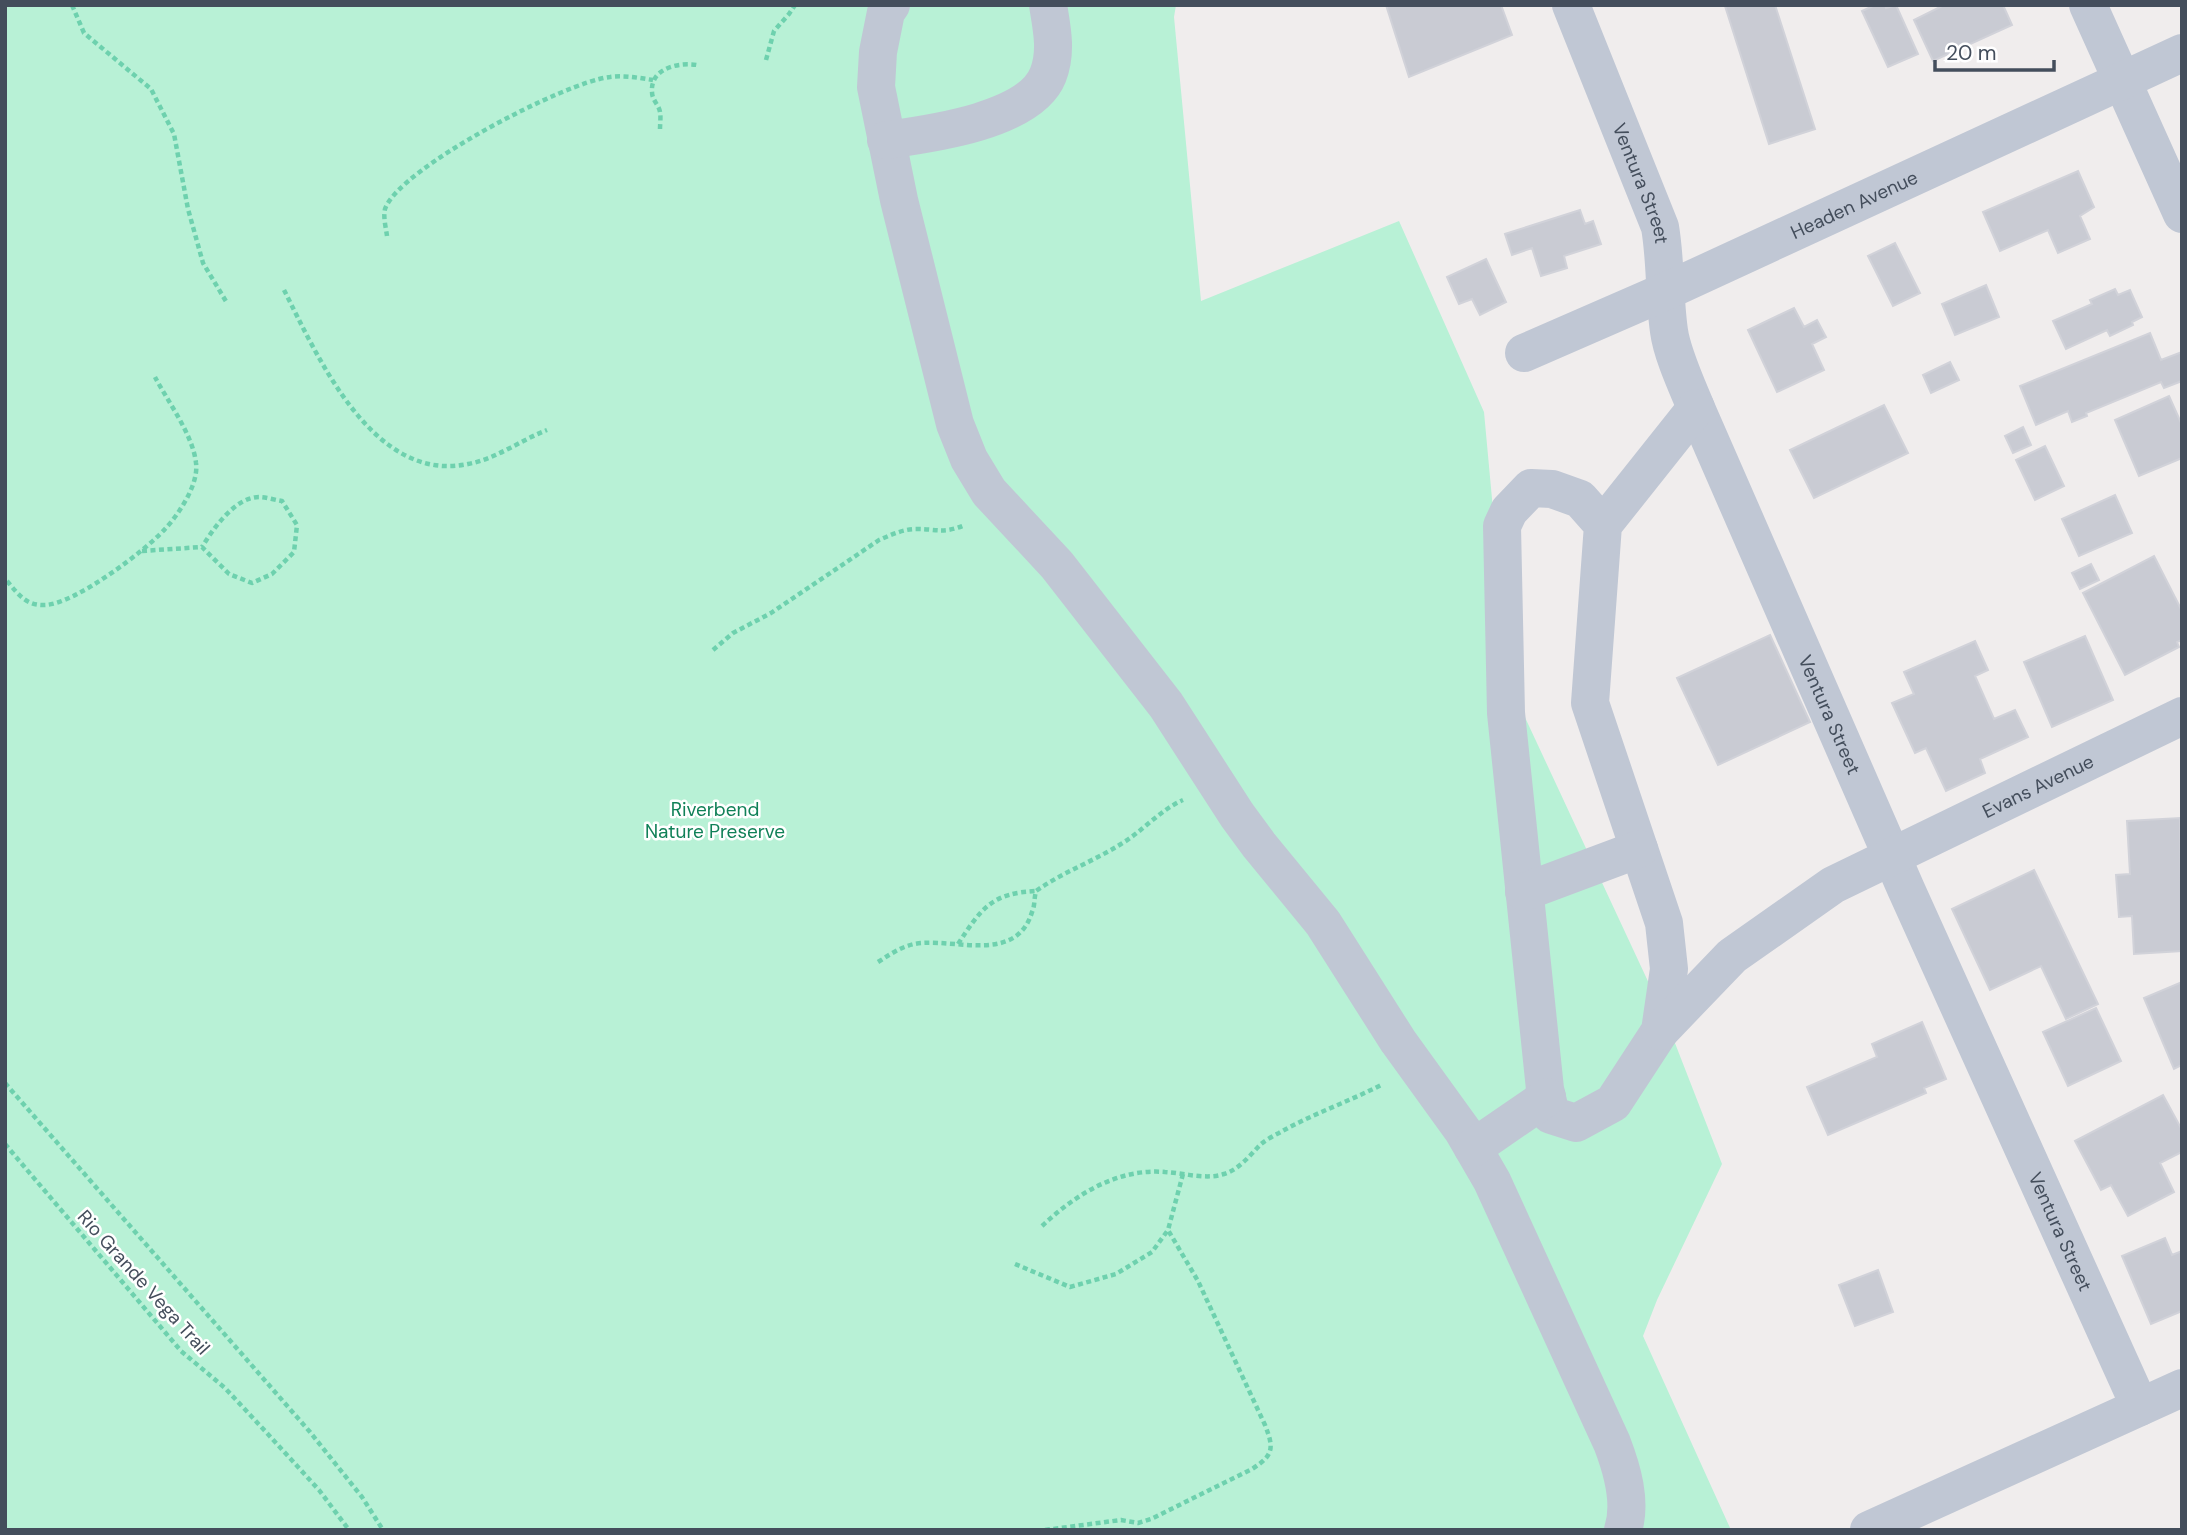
<svg xmlns="http://www.w3.org/2000/svg" width="2187" height="1535" font-family="'DM Sans',sans-serif">
  <style>
    .green { fill: #b8f1d6 }
    .building { fill: #c9cbd3; stroke: #d1d2d9; stroke-width: 2 }
    .lines { fill: none; stroke-linecap: round; stroke-linejoin: round }
    .path { stroke: #6ed1ae; stroke-width: 4.5; stroke-dasharray: 5 3.5; stroke-linecap: butt }
    .minor { stroke: #c0c7d4; stroke-width: 38 }
    .labels { text-anchor: middle; stroke-width: 5; stroke-linejoin: round; paint-order: stroke }
    .street-label { font-size: 19px; fill: #444e5c; stroke: #fff }
    .park-label { font-size: 19px; fill: #118158; stroke: #fff }
  </style>
  <rect width="100%" height="100%" fill="#f0eded"/>
  <path class="green" d="M5,5H1176L1174,17L1201,301L1399,221L1484,412L1509,683L1666,1020L1722,1164L1657,1300L1643,1336L1731,1530H5Z"/>
  <path class="building" d="M1386,5H1501L1512,35L1409,77Z
    M1775,5L1815,129L1769,144L1725,6Z
    M1875,5H1885L1886,8L1896,5L1918,54L1888,67L1862,11Z
    M1944,5H2003L2012,25L1933,61L1914,20Z
    M2078,171L2094,207L2080,216L2090,239L2058,253L2048,230L2000,251L1983,212Z
    M1580,210L1585,224L1593,221L1601,244L1564,256L1567,268L1541,276L1532,248L1512,255L1505,234Z
    M1895,243L1920,293L1893,306L1868,256Z
    M1486,259L1506,302L1480,315L1472,299L1459,304L1447,277Z
    M1986,285L1999,317L1955,335L1942,304Z
    M2115,289L2118,295L2130,290L2142,317L2132,322L2133,325L2110,336L2107,330L2066,349L2053,321L2092,304L2090,300Z
    M1794,308L1804,327L1817,320L1826,337L1812,344L1824,370L1777,392L1748,330Z
    M2150,333L2161,360L2182,352V381L2164,388L2161,382L2086,413L2087,416L2072,422L2068,411L2036,425L2020,386Z
    M1950,362L1959,380L1931,393L1923,375Z
    M2169,396L2182,425V458L2139,476L2115,420Z
    M1884,405L1908,453L1814,498L1790,450Z
    M2023,427L2031,445L2013,453L2005,436Z
    M2045,446L2064,486L2035,500L2016,460Z
    M2115,495L2132,533L2079,556L2062,519Z
    M2154,556L2182,611V640L2177,642L2179,647L2125,675L2083,593Z
    M2091,564L2099,580L2080,589L2072,573Z
    M1770,635L1810,722L1718,765L1677,678Z
    M2085,636L2113,700L2052,727L2024,662Z
    M1975,641L1988,670L1975,676L1994,719L2015,710L2028,737L1980,759L1985,773L1946,791L1926,748L1915,753L1892,703L1914,694L1904,672Z
    M2180,818L2182,951L2134,954L2132,916L2119,917L2116,875L2130,874L2127,821Z
    M2034,870L2098,1004L2066,1019L2041,966L1990,990L1952,909Z
    M2182,982V1065L2174,1069L2144,998Z
    M2096,1008L2121,1061L2068,1086L2043,1032Z
    M1922,1022L1946,1079L1924,1088L1926,1093L1828,1135L1807,1087L1877,1057L1872,1044Z
    M2163,1095L2182,1130V1152L2160,1163L2174,1192L2128,1216L2111,1185L2101,1190L2075,1141Z
    M2165,1238L2172,1255L2182,1251V1311L2151,1324L2122,1256Z
    M1878,1270L1893,1312L1855,1326L1839,1285Z"/>
  <g class="lines">
    <path class="path" d="M72,5L84,33L151,89L174,134L188,209L203,263L227,303
      M766,60L774,31L789,14L795,5
      M660,129C660,124 661,117 660,112C659,105 652,100 652,92C650,68 679,62 697,65
      M387,236C386,228 383,217 385,209C399,168 567,81 610,77C625,75 639,78 653,80
      M284,290C318,357 373,484 468,464C496,459 521,440 547,430
      M142,551L202,547L229,574L252,583L272,574L294,552L297,525L282,501C275,500 266,497 259,497C235,497 213,529 202,547
      M7,581C18,594 26,606 45,605C75,604 145,551 165,529C179,514 199,484 196,463C193,435 168,402 155,377
      M713,650L733,633L771,613L879,540C891,535 903,529 916,529C938,529 943,534 965,525
      M958,944C981,909 991,893 1036,891
      M878,962C892,953 905,944 922,943C960,940 1017,962 1032,912C1035,906 1034,898 1036,891C1063,872 1094,861 1121,844C1143,831 1160,810 1183,800
      M5,1083L310,1432L362,1497L383,1530
      M5,1144L181,1351L225,1388L266,1432L319,1490L349,1530
      M1042,1226C1075,1195 1117,1168 1165,1172C1184,1173 1206,1180 1224,1174C1240,1169 1250,1155 1261,1144C1266,1140 1273,1136 1279,1133C1312,1114 1348,1102 1381,1085
      M1015,1264L1070,1287L1116,1274L1152,1252L1168,1230
      M1045,1530L1121,1520L1138,1523L1151,1519L1252,1469C1274,1455 1274,1448 1265,1425L1198,1281L1168,1230L1183,1174"/>
    <g class="minor">
      <path d="M891,5L886,12L878,52L876,87L899,200L955,424L969,459L989,492L1057,565L1166,705L1237,815L1259,845L1323,923L1398,1041L1463,1131L1492,1181L1612,1443C1622,1469 1632,1502 1623,1530"/>
      <path id="s1" d="M1571,5L1660,227C1666,262 1664,296 1669,331C1672,354 1687,386 1696,408L1906,889L2140,1407"/>
      <path d="M2088,5L2182,214"/>
      <path d="M886,140C929,134 1030,121 1048,75C1057,52 1052,29 1048,5"/>
      <path id="s2" d="M1524,353L1664,292L2182,53"/>
      <path d="M1603,525L1580,499L1552,489L1531,488L1509,511L1502,526L1506,713L1545,1089L1551,1115L1576,1123L1613,1103L1660,1031L1669,969L1664,923L1590,703L1603,525L1696,408"/>
      <path d="M1524,892L1639,849"/>
      <path id="s3" d="M1660,1031L1732,956L1833,885L2182,716"/>
      <path d="M1473,1148L1547,1097"/>
      <path d="M1869,1530L2182,1388"/>
    </g>
  </g>
  <g class="labels">
    <g class="street-label">
      <text dy="7" stroke="none"><textPath href="#s1" startOffset="192">Ventura Street</textPath></text>
      <text dy="7" stroke="none"><textPath href="#s2" startOffset="362">Headen Avenue</textPath></text>
      <text dy="7" stroke="none"><textPath href="#s1" startOffset="760">Ventura Street</textPath></text>
      <text dy="7" stroke="none"><textPath href="#s3" startOffset="455">Evans Avenue</textPath></text>
      <text dy="7" stroke="none"><textPath href="#s1" startOffset="1326">Ventura Street</textPath></text>
      <text transform="translate(144 1282) rotate(48)" y="7">Rio Grande Vega Trail</text>
    </g>
    <g class="park-label">
      <text x="715" y="816">Riverbend<tspan x="715" dy="22">Nature Preserve</tspan></text>
    </g>
  </g>
  <rect width="2187" height="1535" fill="none" stroke="#444e5c" stroke-width="14"/>
  <path d="M1935 60v10h119v-10" fill="none" stroke="#444e5c" stroke-width="3.5"/>
  <text x="1946" y="60" font-size="21" fill="#444e5c" stroke="#ffffff" stroke-width="5" paint-order="stroke">20 m</text>
</svg>
